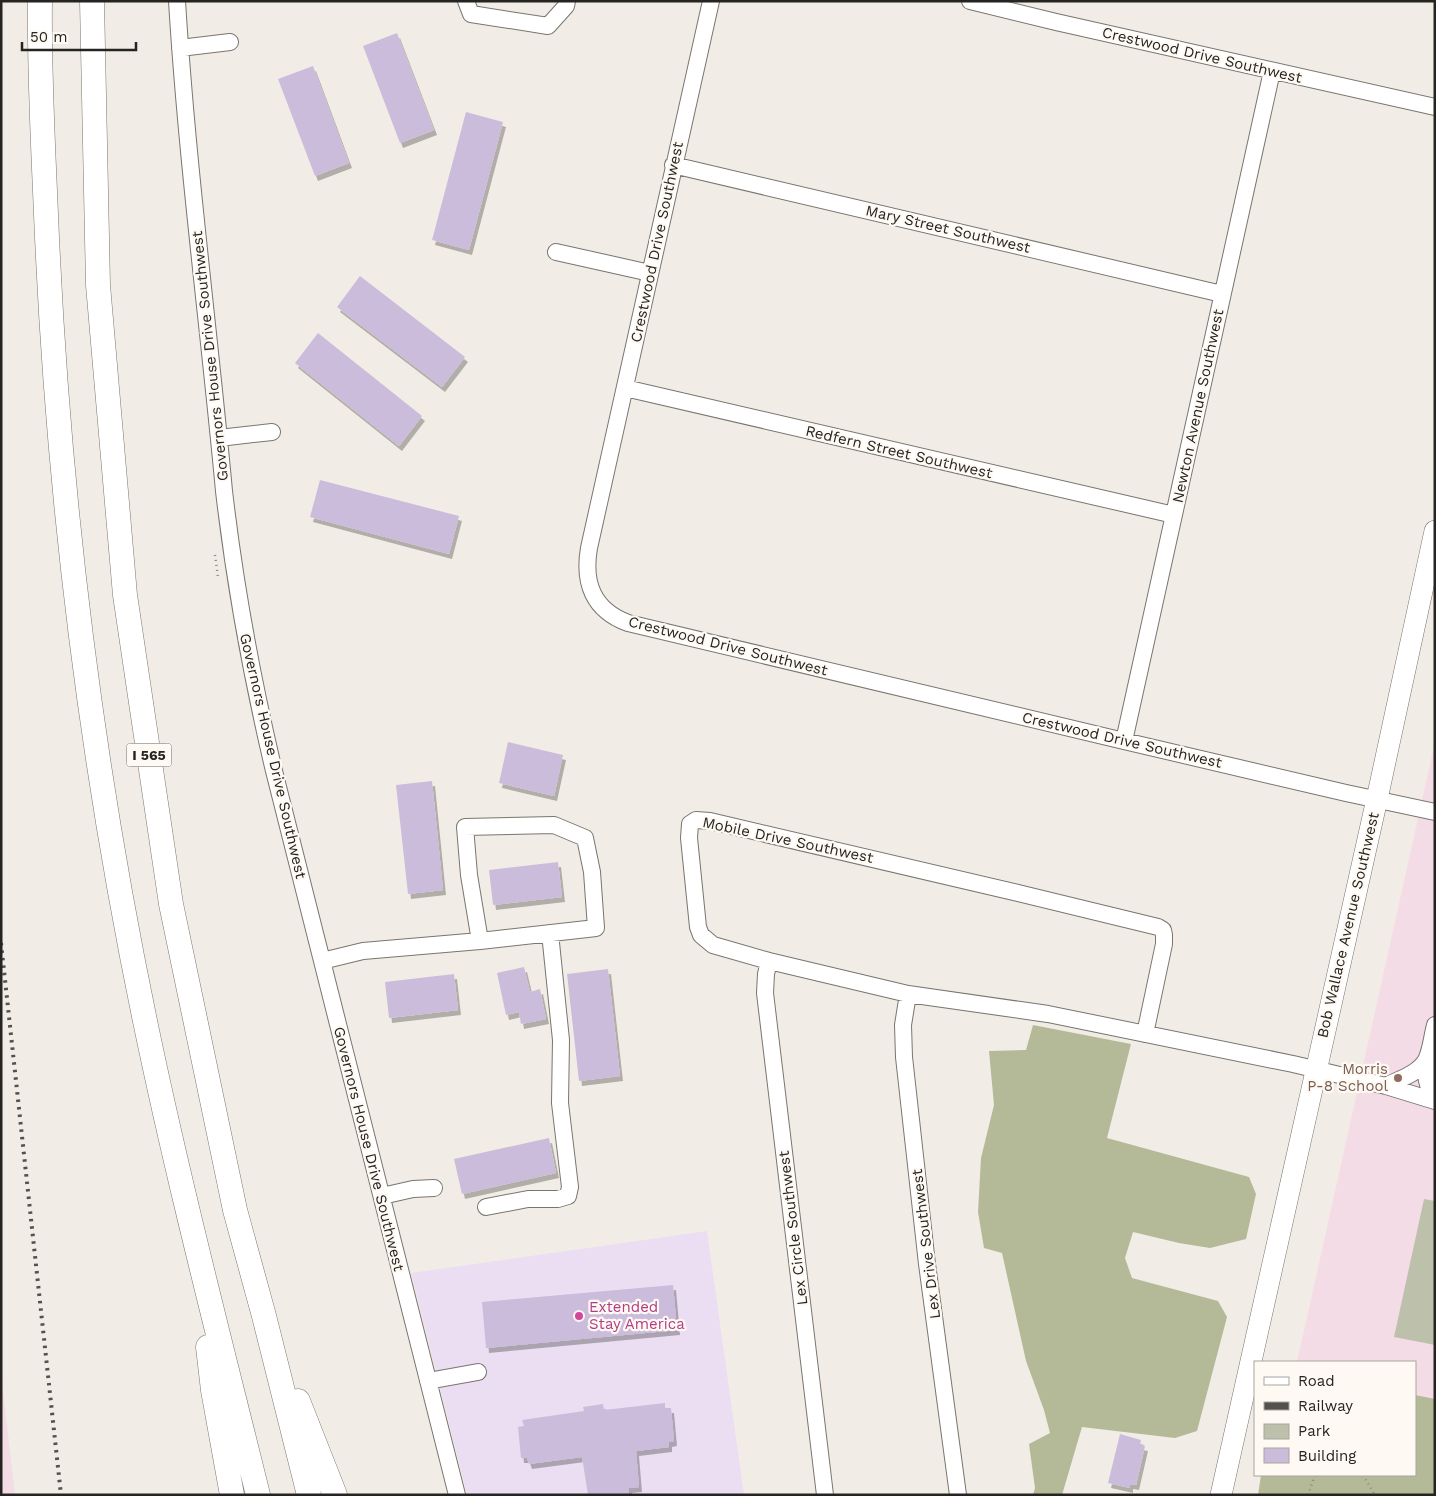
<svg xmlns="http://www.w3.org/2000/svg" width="1436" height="1496" font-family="'Work Sans',sans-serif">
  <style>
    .commercial { fill: #ebdef2 }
    .education { fill: #f4dce7 }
    .green { fill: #bdc1ab }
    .forest { fill: #b4ba98 }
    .building { fill: #ccbcdc; filter: url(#shadow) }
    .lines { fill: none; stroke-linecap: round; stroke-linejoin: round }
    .minor-casing { stroke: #79756f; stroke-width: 18 }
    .major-casing { stroke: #79756f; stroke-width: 22 }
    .highway-casing { stroke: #79756f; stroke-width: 25 }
    .path { stroke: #898681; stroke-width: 2.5; stroke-dasharray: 1 4; stroke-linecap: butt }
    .minor { stroke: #fff; stroke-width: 16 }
    .major { stroke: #fff; stroke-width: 21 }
    .highway { stroke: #fff; stroke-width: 24 }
    .rail { stroke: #53514d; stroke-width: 4; stroke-dasharray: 2.5 5; stroke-linecap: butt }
    .education-dot { fill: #8d6e63; stroke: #fefaf3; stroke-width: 2 }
    .hotel-dot { fill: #d1479c; stroke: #fefaf3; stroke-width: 2 }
    .labels { text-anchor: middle; stroke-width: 4.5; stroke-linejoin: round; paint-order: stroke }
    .shield { fill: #fefaf3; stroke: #666460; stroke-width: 1 }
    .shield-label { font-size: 14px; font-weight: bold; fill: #252421 }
    .street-label { font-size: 15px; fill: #252421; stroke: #fefaf3 }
    .education-label { font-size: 15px; fill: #785e54; stroke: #fefaf3; text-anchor: end }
    .hotel-label { font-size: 15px; fill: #b23c85; stroke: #fefaf3; text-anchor: start }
  </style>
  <defs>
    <filter id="shadow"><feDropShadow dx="3" dy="5" stdDeviation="0" flood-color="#0004"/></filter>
  </defs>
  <rect width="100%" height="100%" fill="#f1ede6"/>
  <path class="commercial" d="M707,1231L744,1495H467L411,1273Z"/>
  <path class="education" d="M1435,742V1408L1415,1403V1362H1297Z
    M1,1373L15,1495H1Z"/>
  <path class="green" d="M1424,1199L1435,1201V1345L1394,1337Z"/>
  <path class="forest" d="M1033,1025L1131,1044L1107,1138L1249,1177L1256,1194L1246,1239L1210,1248L1179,1243L1133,1232L1125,1258L1132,1278L1218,1301L1227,1317L1197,1431L1175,1438L1082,1427L1062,1495H1033L1035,1488L1029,1444L1050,1433L1044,1410L1026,1361L1002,1253L984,1248L978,1212L981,1158L994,1105L989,1051L1026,1050Z
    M1415,1395L1435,1399V1495H1258L1261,1475H1415Z"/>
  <path class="building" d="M397,33L434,130L400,143L363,46Z
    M313,66L349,163L315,176L278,79Z
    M466,112L503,122L469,250L432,240Z
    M360,276L465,357L442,387L337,307Z
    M318,333L422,416L399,446L295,363Z
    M320,480L459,516L449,554L310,517Z
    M508,742L563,755L554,796L499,783Z
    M432,781L443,890L408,894L396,785Z
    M558,862L562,897L493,905L489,870Z
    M524,967L530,992L540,989L546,1019L521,1024L519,1012L506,1015L497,973Z
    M608,969L620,1076L579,1081L567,974Z
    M454,974L458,1010L389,1018L385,982Z
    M549,1138L556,1173L462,1194L454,1159Z
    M673,1285L677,1330L486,1348L482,1302Z
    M665,1403V1408H671L674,1441L669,1442V1447L636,1451L639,1487L629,1488V1493L618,1495H588L582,1457L529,1464L527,1458H521L518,1427L524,1426L522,1420L584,1411L583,1407L603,1404L604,1410Z
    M1120,1434L1141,1440L1140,1445L1145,1446L1136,1485L1130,1484V1488L1108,1483Z"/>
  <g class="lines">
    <g class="minor-casing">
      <path id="minor" d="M177,1C187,165 209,328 224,491C235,586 252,678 274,771L457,1495
        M466,1L471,14L548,26L566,6L567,1
        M711,1L589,548C583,583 593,610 628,623L1124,741L1346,793L1435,812
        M970,1L1056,22L1435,107
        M180,48L230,42
        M673,165L1222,294
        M556,252L650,273
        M625,388L1174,515
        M219,438L272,432
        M1124,741L1272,71
        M322,961L363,951L480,941L596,928L592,872L585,838L554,825L465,827L469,875L480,941
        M769,961L766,974L765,993L825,1495
        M908,994L903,1025L904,1057L927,1264L958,1495
        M1145,1034L1164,944V935L1163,930L1158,927L1018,893L710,821L696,820L690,824L689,838L698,927L701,935L713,945L769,961L908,994L1048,1014L1293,1064L1386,1086L1435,1101
        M1426,1060C1426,1074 1425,1085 1435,1097
        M1386,1086C1399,1079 1418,1074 1426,1060C1431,1050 1432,1036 1435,1025
        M382,1196L413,1189L434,1188
        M486,1207L528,1199H558L568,1196L570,1187L560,1103L561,1040L550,933
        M428,1381L478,1372"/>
    </g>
    <g class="major-casing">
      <path id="major" d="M1221,1495L1377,799L1435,531"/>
    </g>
    <g class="highway-casing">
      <path id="highway" d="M40,1C39,72 43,143 46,214C57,485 90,756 145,1021C178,1180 219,1337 258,1495
        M92,1L98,285L125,595L171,904L235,1210L264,1316L309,1495
        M208,1347L213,1390L232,1495
        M298,1401L335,1495"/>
    </g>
    <path class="path" d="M215,555L218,577
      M1363,1475L1375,1495
      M1308,1495L1315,1475"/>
    <use href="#minor" class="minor"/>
    <use href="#major" class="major"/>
    <use href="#highway" class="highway"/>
    <path class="rail" d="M1,943L61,1495"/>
  </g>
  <circle class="education-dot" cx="1398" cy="1078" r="5"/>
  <circle class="hotel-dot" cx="579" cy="1316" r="5"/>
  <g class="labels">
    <rect class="shield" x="126.5" y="743.5" width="45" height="23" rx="4"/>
    <g class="shield-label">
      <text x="149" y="760">I 565</text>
    </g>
    <g class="street-label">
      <text transform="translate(1202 55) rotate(13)" y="5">Crestwood Drive Southwest</text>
      <text transform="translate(948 229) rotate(13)" y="5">Mary Street Southwest</text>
      <text transform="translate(657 242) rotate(-78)" y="5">Crestwood Drive Southwest</text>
      <text transform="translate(210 356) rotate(-96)" y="5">Governors House Drive Southwest</text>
      <text transform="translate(1198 406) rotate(-78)" y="5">Newton Avenue Southwest</text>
      <text transform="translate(899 452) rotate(13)" y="5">Redfern Street Southwest</text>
      <text transform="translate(728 646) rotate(14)" y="5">Crestwood Drive Southwest</text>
      <text transform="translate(1122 740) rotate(13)" y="5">Crestwood Drive Southwest</text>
      <text transform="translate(273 756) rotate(77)" y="5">Governors House Drive Southwest</text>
      <text transform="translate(788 840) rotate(12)" y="5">Mobile Drive Southwest</text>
      <text transform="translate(1348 925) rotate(-77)" y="5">Bob Wallace Avenue Southwest</text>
      <text transform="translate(369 1149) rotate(76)" y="5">Governors House Drive Southwest</text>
      <text transform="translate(793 1228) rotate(-97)" y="5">Lex Circle Southwest</text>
      <text transform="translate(926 1244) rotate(-97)" y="5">Lex Drive Southwest</text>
    </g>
    <g class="education-label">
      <text x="1388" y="1074">Morris<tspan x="1388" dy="17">P-8 School</tspan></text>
    </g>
    <g class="hotel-label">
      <text x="589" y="1312">Extended<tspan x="589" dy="17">Stay America</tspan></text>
    </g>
  </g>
  <rect width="1436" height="1496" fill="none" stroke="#252421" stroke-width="5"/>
  <rect x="1254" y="1361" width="162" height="115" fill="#fefaf3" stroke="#a7a49f"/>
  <rect x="1264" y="1377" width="25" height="8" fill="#ffffff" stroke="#a7a49f"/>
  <text x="1298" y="1386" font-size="15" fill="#252421">Road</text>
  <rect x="1264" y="1402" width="25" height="8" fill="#53514d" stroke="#a7a49f"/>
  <text x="1298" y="1411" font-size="15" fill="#252421">Railway</text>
  <rect x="1264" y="1424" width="25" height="15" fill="#bdc1ab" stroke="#a7a49f"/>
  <text x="1298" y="1436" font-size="15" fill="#252421">Park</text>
  <rect x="1264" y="1448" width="25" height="15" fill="#ccbcdc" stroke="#a7a49f"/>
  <text x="1298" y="1461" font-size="15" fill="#252421">Building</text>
  <path d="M22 42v8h114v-8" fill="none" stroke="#252421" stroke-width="2.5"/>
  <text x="30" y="42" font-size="15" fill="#252421" stroke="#fefaf3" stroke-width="4" paint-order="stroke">50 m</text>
</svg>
